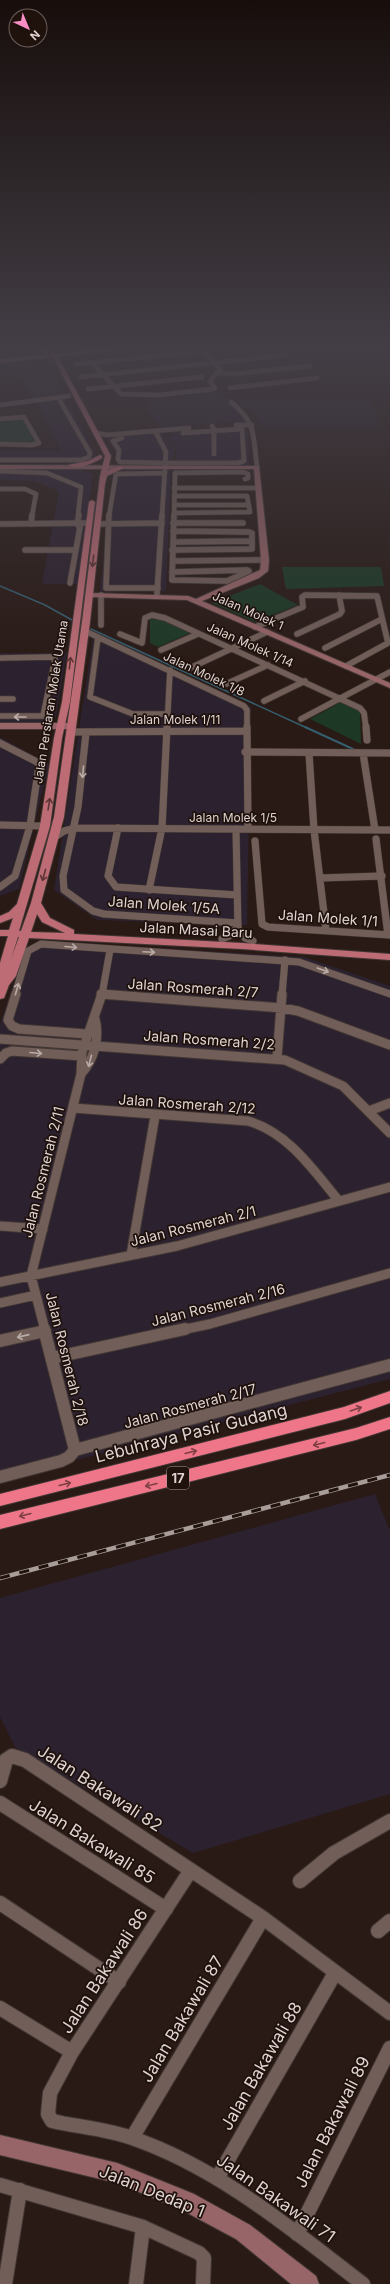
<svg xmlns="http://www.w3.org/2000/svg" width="390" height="2284" font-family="Inter,sans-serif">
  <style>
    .commercial { fill: #2c212f }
    .green { fill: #1d3925 }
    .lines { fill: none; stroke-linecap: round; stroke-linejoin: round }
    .stream-far1 { stroke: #355e6f; stroke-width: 1.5 }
    .stream { stroke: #355e6f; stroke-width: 2 }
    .street-far5-casing { stroke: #423734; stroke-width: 5.5 }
    .street-far4-casing { stroke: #423734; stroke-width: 7 }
    .street-far3-casing { stroke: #423734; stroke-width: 8 }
    .street-far2-casing { stroke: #423734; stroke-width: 11 }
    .street-far1-casing { stroke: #423734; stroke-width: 14 }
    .street-casing { stroke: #423734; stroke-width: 16 }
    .secondary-casing { stroke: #423734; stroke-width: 2 }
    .primary-casing { stroke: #423734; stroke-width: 2 }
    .highway-casing { stroke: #423734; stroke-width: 2 }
    .street-far5 { stroke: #715e58; stroke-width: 4.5 }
    .street-far4 { stroke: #715e58; stroke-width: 5.5 }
    .street-far3 { stroke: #715e58; stroke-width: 7 }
    .street-far2 { stroke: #715e58; stroke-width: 9 }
    .street-far1 { stroke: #715e58; stroke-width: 12 }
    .street { stroke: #715e58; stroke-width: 14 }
    .secondary { fill: #976567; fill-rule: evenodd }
    .primary { fill: #bd6c75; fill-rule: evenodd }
    .highway { fill: #ef7689; fill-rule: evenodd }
    .rail-casing { stroke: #a99d9a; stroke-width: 4.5 }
    .rail { stroke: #1f110c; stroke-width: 3; stroke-dasharray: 10; stroke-linecap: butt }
    .oneway { stroke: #5e3536 }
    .oneway2 { stroke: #b8aba7 }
    .oneway3 { stroke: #7d3e44 }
    .labels { text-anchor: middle; stroke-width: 3.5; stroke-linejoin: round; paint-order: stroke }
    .far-street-label { font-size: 12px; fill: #dfd4d1; stroke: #1f110c }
    .shield { fill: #1f110c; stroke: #a59a96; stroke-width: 1 }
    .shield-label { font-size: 13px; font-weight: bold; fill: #dfd4d1 }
    .street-label { font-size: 14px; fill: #dfd4d1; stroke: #1f110c }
    .near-street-label { font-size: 17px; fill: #dfd4d1; stroke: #1f110c }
  </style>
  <rect width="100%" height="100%" fill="#291a15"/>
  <path class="commercial" d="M31,359L47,362L96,455L91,460L80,463L0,462V451H62L37,402L32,399L18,372L0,373V362Z
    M219,392L246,421L161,428L144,407L152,405L146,396L170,398Z
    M235,400L372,401L379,427H263L256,415Z
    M225,427H244L248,430L249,465H176V450L166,437H173L171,432Z
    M161,433L174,449L172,466L123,465L114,461L116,453L107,438Z
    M128,469L171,470L166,591H100L113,473Z
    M0,470H81L93,474L77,584H42L59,491L34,481L0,480Z
    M94,631L251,706L247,925L97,920L54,890Z
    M0,653H67L56,717L42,723L0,722Z
    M0,737L49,764L19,889L0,896Z
    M41,941L304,957L390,986V1379L0,1480V1024L25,948Z
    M375,1494L390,1531V1794L193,1853L15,1747L0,1717V1598Z"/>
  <path class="green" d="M24,419L37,442L0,443V421Z
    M282,567H381L384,586L286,589Z
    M260,584L298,605L255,622L212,603Z
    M155,617L190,633L158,647L150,643V618Z
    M343,701L360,709L361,744L310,719Z"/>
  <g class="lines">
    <path class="stream-far1" d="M0,586L45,605L72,620
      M91,629L307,728"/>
    <path class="stream" d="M305,727L353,749"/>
    <g class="street-far5-casing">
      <path id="street-far5" d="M92,363L121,394L159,395L213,389L215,388L210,381L220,369L201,347
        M76,364L245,347
        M219,373L233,374L310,366
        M81,377L286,355
        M230,388L317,378
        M88,389L202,377
        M231,402C257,423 253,436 257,467
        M0,405L69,396
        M0,419L24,417L39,443L32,445L0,444
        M236,425H252
        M212,426L214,429V454
        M155,431L166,452L162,516
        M96,433L107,435L189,428
        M122,438L113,441L119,450L118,459L120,462L165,463
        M0,460H81L89,457L90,453L59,399
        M165,463H238L244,461L242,429L183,433
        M0,471L47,473L81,487L78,516
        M174,488H257
        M0,489H25L36,494L32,516
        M174,496H247L250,512L174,513
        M174,505H249
        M109,516L116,474L165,473
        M174,516L175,473L243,472L248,474V478L245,479"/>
    </g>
    <g class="street-far4-casing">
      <path id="street-far4" d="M109,515L106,588H158
        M174,515L172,580L227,581L249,571
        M173,523H243
        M0,524L89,523
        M31,524L32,515
        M77,524L79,515
        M98,524L162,523
        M173,542L252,541
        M25,550H76
        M172,550L252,549V533L249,532L173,531
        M173,561L265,560
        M172,572L247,570
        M70,583L80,527L77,524
        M157,594L162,515
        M101,595V625
        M255,627L303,607L302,597L305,595L377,596L388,643L346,666
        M85,631L244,706L247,710V728
        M120,634L142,643L145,618L152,615L165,618L360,708L364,713L366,728
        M297,634L340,614L342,611L339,595
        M98,637L90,697L133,714H166
        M325,648L382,619
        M161,650L198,634
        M0,658L51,657L55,659L43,716H0
        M188,669L267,632
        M226,684L268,665
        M0,699H13
        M264,701L305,681
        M301,719L390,672
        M167,728L170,670"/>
    </g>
    <g class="street-far3-casing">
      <path id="street-far3" d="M247,727L248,829
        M366,727L367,740
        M71,732L245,731
        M86,733L78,807L63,876L64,890L93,911L104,914L238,923
        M0,743L37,762L39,765L30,826L15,876L0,887
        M245,752L390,753
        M309,753L314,830L326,930
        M363,753L375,830
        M0,825L45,826
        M118,828L108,876L116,887L237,895
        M236,829L238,930L245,938L253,941
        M55,837L64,831L75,828L390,830
        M376,839L388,935
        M255,841L262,924L268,927L390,935
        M320,878L382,876
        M149,890L162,828L167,727
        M222,939L229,936L238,927
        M101,994L109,995
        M15,995L28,951L41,944L299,962L390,994
        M102,995L110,950
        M282,995L285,960"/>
    </g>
    <g class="street-far2-casing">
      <path id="street-far2" d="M16,994L8,1020L12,1026L19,1029L87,1034
        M101,994L282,1008L298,1011L390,1045
        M0,1039L285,1060L343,1086L390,1133
        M277,1058L282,994
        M0,1059L6,1053L12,1051L82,1056
        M81,1074C94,1060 100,1038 95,1019
        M73,1108L248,1121C289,1133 313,1170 339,1201
        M369,1111L390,1103
        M0,1226L43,1229
        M131,1255L155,1116
        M0,1282L177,1246L390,1187
        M0,1303L36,1295
        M45,1330L31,1276L81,1074L82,1052L102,994
        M181,1330L210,1324L390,1273"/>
    </g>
    <g class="street-far1-casing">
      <path id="street-far1" d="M44,1329L75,1450
        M0,1341L45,1331
        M52,1358L185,1329
        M0,1477L61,1461L69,1457L75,1450L390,1365"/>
    </g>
    <g class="street-casing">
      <path id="street" d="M0,1781L6,1760L12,1756L25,1760L263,1918L390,2013
        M0,1803L166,1909
        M191,1870L72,2052L50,2093L48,2114L52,2121C79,2127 107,2129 132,2138C219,2168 291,2229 363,2284
        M300,1881L334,1853L390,1821
        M0,1903L119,1982
        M378,1931L390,1921
        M0,2008L72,2052
        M132,2138L263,1918
        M218,2177L335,1973
        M0,2185L143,2227L199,2253L204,2258L203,2284
        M297,2234L390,2048
        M5,2284L20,2190
        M136,2284L143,2227"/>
    </g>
    <g class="secondary-casing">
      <path id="secondary" d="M39,347H45L48,355H44Z
        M0,465L259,466L269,560L268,571L259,578L202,601L390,683V688L187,600L89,597L85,595L89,593L188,596L196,599L260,570L261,560L254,469H0Z
        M0,723H72L76,726L72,729H0Z
        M0,2135L117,2163L194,2194L250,2225L316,2276L319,2284H291L236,2239L180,2209L117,2183L0,2155Z"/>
    </g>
    <g class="primary-casing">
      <path id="primary" d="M120,347H141L58,357L111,456L108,470L121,466L124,468L107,476L105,484L90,622L64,817L41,903L50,918L74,930V934L242,943L390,954V960L242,949L29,938L16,976L9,985L4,998L0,999V963L8,936H0V930H9L13,918L0,923V916L9,912L17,904L40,826L54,738L62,702L89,502L92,500L95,502L70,702L62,738L50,826L19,931H21L31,903L54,817L82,622L100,476L105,456L53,357L0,363V359L51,354L53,351L56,354ZM37,914L42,922L65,933L31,932ZM18,937H19L11,959Z
        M100,455L102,456V458C94,463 77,471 68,465L88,461Z"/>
    </g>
    <g class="highway-casing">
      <path id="highway" d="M390,1391V1403L345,1419L0,1506V1494L344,1407Z
        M390,1417V1429L356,1440L0,1529V1515L356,1428Z"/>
    </g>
    <use href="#street-far5" class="street-far5"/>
    <use href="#street-far4" class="street-far4"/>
    <use href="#street-far3" class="street-far3"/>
    <use href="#street-far2" class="street-far2"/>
    <use href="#street-far1" class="street-far1"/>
    <use href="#street" class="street"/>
    <use href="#secondary" class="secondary"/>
    <use href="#primary" class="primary"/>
    <use href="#highway" class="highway"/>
    <g class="rail-casing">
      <path id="rail" d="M0,1578L390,1475"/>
    </g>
    <use href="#rail" class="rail"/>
  </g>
  <defs><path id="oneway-shaft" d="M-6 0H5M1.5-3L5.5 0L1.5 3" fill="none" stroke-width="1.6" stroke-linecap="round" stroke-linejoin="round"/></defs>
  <g class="oneway">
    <use href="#oneway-shaft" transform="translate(93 561) rotate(97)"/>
    <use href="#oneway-shaft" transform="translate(70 663) rotate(-83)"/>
    <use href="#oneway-shaft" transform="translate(49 804) rotate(-81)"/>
    <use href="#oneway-shaft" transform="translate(44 875) rotate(106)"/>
  </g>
  <g class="oneway2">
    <use href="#oneway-shaft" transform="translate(20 717) rotate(-180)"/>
    <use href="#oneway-shaft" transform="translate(83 772) rotate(95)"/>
    <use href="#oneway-shaft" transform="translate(71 947) rotate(5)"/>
    <use href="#oneway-shaft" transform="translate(149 952) rotate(3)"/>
    <use href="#oneway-shaft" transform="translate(323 970) rotate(20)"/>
    <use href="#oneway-shaft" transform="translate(17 989) rotate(-74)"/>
    <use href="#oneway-shaft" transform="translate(36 1053) rotate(5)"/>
    <use href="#oneway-shaft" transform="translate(90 1061) rotate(104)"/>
    <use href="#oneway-shaft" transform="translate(23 1336) rotate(167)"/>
  </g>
  <g class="oneway3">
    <use href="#oneway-shaft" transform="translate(356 1409) rotate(-19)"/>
    <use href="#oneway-shaft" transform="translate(319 1444) rotate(166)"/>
    <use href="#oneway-shaft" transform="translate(191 1452) rotate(-14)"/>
    <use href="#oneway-shaft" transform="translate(65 1484) rotate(-14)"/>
    <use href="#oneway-shaft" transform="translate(151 1485) rotate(166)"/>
    <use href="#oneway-shaft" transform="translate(25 1515) rotate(166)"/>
  </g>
  <linearGradient id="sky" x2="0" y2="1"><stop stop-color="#170e0c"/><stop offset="0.52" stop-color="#433e46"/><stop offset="1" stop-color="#433e46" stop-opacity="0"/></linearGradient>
  <rect width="390" height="667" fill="url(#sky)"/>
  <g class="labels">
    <g class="far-street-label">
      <text transform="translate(248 611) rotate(24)" y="4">Jalan Molek 1</text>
      <text transform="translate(250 645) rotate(24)" y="4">Jalan Molek 1/14</text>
      <text transform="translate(204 674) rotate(25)" y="4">Jalan Molek 1/8</text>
      <text transform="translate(51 702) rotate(-81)" y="4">Jalan Persiaran Molek Utama</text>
      <text x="175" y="724">Jalan Molek 1/11</text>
      <text x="233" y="822">Jalan Molek 1/5</text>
    </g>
    <rect class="shield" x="167" y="1467" width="22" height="22" rx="3"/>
    <g class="shield-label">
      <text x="178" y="1483">17</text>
    </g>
    <g class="street-label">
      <text transform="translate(164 905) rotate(4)" y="5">Jalan Molek 1/5A</text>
      <text transform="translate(328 918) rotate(4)" y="5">Jalan Molek 1/1</text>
      <text transform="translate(196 930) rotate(3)" y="5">Jalan Masai Baru</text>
      <text transform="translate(193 988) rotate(4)" y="5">Jalan Rosmerah 2/7</text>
      <text transform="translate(209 1040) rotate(4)" y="5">Jalan Rosmerah 2/2</text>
      <text transform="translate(187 1104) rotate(4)" y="5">Jalan Rosmerah 2/12</text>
      <text transform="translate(43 1172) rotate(-76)" y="5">Jalan Rosmerah 2/11</text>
      <text transform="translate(193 1226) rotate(-14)" y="5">Jalan Rosmerah 2/1</text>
      <text transform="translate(218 1305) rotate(-14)" y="5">Jalan Rosmerah 2/16</text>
      <text transform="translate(67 1359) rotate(76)" y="5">Jalan Rosmerah 2/18</text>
      <text transform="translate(190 1406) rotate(-15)" y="5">Jalan Rosmerah 2/17</text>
    </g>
    <g class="near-street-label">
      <text transform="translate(191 1433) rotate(-14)" y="6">Lebuhraya Pasir Gudang</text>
      <text transform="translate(100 1788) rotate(33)" y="6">Jalan Bakawali 82</text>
      <text transform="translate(92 1841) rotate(32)" y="6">Jalan Bakawali 85</text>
      <text transform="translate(104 1971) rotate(-57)" y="6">Jalan Bakawali 86</text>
      <text transform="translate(182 2019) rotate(-59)" y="6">Jalan Bakawali 87</text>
      <text transform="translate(261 2066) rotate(-60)" y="6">Jalan Bakawali 88</text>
      <text transform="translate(332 2122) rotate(-63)" y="6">Jalan Bakawali 89</text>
      <text transform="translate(152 2191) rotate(22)" y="6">Jalan Dedap 1</text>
      <text transform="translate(276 2198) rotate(35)" y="6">Jalan Bakawali 71</text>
    </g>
  </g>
  <g transform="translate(28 28) rotate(136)"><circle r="19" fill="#1f110c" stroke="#6c5f5b"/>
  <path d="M0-3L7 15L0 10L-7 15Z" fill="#fb8fc5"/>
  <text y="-6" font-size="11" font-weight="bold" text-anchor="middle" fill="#dfd4d1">N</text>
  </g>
</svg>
